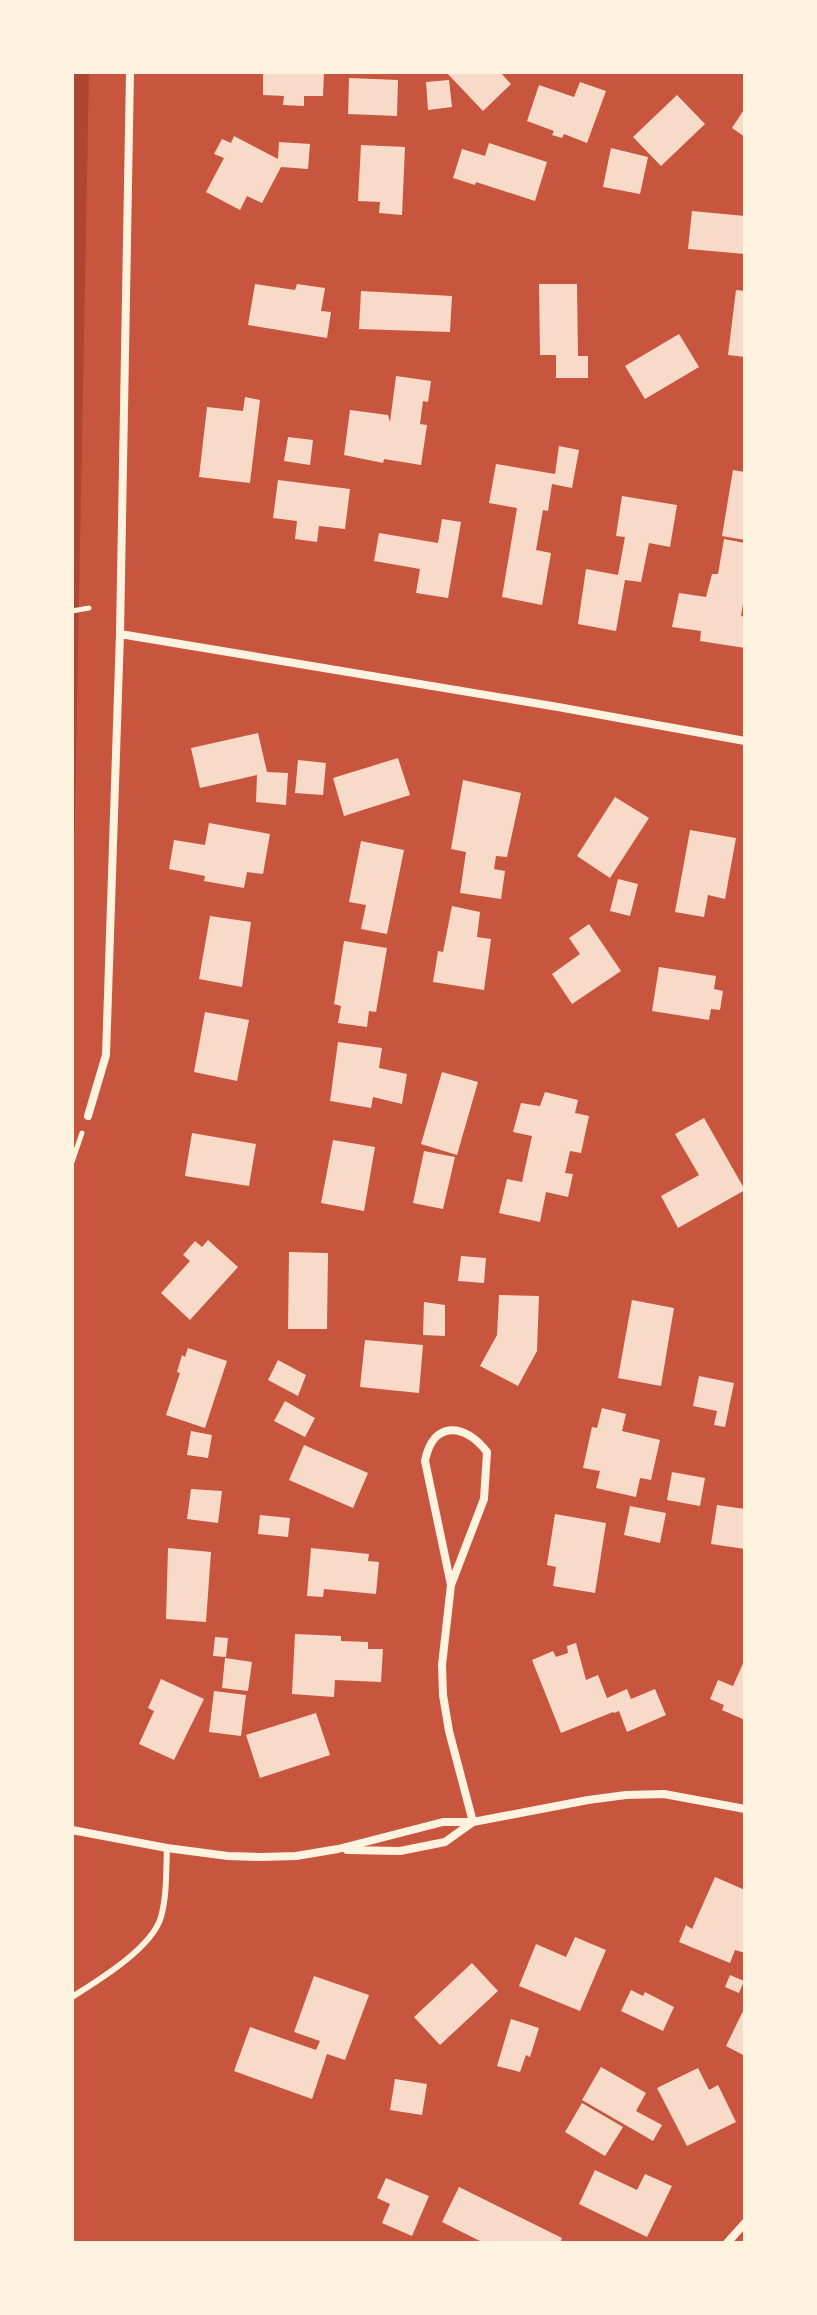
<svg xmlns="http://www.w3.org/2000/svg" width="817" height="2315" font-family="'PT Sans Narrow',sans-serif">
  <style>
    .green { fill: #ae4732 }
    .building { fill: #f7dbc8 }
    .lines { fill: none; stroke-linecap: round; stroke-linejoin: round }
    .path { stroke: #fff3e0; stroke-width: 5 }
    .service { stroke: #fff3e0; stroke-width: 6 }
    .minor { stroke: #fff3e0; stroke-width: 8 }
  </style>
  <rect width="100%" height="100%" fill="#c8553d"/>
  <path class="green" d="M72,72H89L72,971Z"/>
  <path class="building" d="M263,72H324L323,96H304V106L283,105L284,96L263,95Z
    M446,72H500L511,84L483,111Z
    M349,78L398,80L397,116L348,114Z
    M449,80L452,107L428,110L426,82Z
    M580,82L606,91L587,143L564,134L562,138L552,135L554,131L527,121L539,85L574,97Z
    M677,95L705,124L661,166L633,137Z
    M745,108V137L732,128Z
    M234,136L278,159L279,142L310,144L308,169L281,167L262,203L247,196L240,210L206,192L224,158L214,154L222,139L231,143Z
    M489,143L547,162L535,201L476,182L475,185L453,178L462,149L485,156Z
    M361,145L405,147L402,215L379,213L380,202L358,201Z
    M611,148L648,157L640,194L603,187Z
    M692,211L745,216V254L688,249Z
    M255,284L295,290L297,284L325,288L321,311L331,312L327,338L248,325Z
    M539,284H577L578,356H588V378H556V355H540Z
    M736,290L745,291V357L728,355Z
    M361,291L452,296L450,332L359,329Z
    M679,334L699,367L645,399L625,366Z
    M396,376L431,381L428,402L423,401L420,424L427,425L421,465L384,459L383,463L344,455L350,410L388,415L390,422Z
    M245,397L260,400L250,483L199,477L207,407L243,411Z
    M288,437L313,440L310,465L284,461Z
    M559,446L579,450L572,488L552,484L548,511L543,510L536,550L551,553L542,605L502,597L517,508L489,503L496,464L555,474Z
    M733,470L745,472V540L722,536Z
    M278,480L350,489L345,529L319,526L317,542L295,539L297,521L273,518Z
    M622,496L677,505L670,547L649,543L641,582L625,580L616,631L578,624L586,569L618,575L625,537L616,536Z
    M442,519L461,522L448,598L416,593L420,569L374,561L379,533L438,543Z
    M724,539L745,543V591L741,616L745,617V648L700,641L701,631L672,627L679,593L706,597L712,574H718Z
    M258,733L267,772L288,773L286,805L256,802L257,775L200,788L191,748Z
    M398,758L410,795L344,816L333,778Z
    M298,760L326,763L323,795L295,793Z
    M463,780L521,793L507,857L496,856L494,869L505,871L501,899L460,893L466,852L451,849Z
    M615,797L649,818L610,878L577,856Z
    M209,823L270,834L263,874L247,872L244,888L204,881L205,876L169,869L174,840L205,845Z
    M690,830L736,838L725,899L708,895L704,917L675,912Z
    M361,841L404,850L387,934L361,929L366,905L349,902Z
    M618,879L638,884L630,916L610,911Z
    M452,906L480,912L477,937L491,939L484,990L433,982L438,951L443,952Z
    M210,916L251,922L242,987L199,979Z
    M589,924L621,971L572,1004L552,974L580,954L569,938Z
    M344,941L387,948L376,1012L369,1011L367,1027L338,1023L341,1006L334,1004Z
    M659,967L716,976L714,989L723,991L720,1010L711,1009L709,1020L652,1011Z
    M205,1012L249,1020L237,1081L194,1072Z
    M338,1042L382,1048L379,1068L407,1074L402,1104L373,1097L371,1108L330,1101Z
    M442,1072L478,1082L457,1155L421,1144Z
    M545,1092L578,1100L575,1113L589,1116L581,1153L570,1151L565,1173L573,1174L568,1197L546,1192L540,1222L499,1213L507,1179L522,1182L532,1136L513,1132L521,1103L540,1106Z
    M704,1118L745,1190L678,1228L661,1196L699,1175L675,1134Z
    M192,1133L256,1144L249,1186L185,1176Z
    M333,1140L375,1147L364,1211L321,1203Z
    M424,1151L455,1157L443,1209L413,1203Z
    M208,1240L238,1267L190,1320L161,1293L190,1261L183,1255L195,1241L202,1247Z
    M289,1252L328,1253L327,1329H288Z
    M461,1256L486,1258L484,1283L458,1281Z
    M499,1295L539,1296L537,1351L518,1386L480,1366L497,1335Z
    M632,1300L674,1308L661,1386L618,1378Z
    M424,1302L445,1305V1336L423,1335Z
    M365,1340L423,1345L419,1393L360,1387Z
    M188,1348L227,1361L205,1428L166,1415L180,1373L177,1372L182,1355L185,1357Z
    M278,1360L306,1375L298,1396L268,1380Z
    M699,1376L734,1383L725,1427L714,1425L717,1411L693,1406Z
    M285,1401L315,1418L305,1437L274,1421Z
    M602,1408L626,1414L622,1431L660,1440L651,1480L640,1478L636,1497L596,1488L600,1471L583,1468L592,1427L597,1428Z
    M191,1431L212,1435L208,1458L187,1455Z
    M304,1445L368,1473L353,1508L289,1480Z
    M672,1472L705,1478L700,1506L667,1500Z
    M191,1489L222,1491L218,1523L187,1519Z
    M717,1505L745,1509V1549L711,1544Z
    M630,1506L666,1513L660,1543L624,1535Z
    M555,1514L606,1523L595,1593L553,1586L556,1567L547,1565Z
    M260,1515L290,1518L288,1537L258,1534Z
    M168,1548L211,1552L206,1622L166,1619Z
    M311,1548L369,1554L368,1561L379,1562L376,1594L324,1589L323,1597L307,1596Z
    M295,1634L341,1636V1641L368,1642V1649H383L381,1682L335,1680L334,1697L292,1694Z
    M215,1637L228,1638L226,1657L213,1656Z
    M576,1643L586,1680L598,1675L607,1698L627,1689L631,1699L655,1689L666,1715L627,1732L619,1711L614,1713L613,1712L561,1733L532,1660L553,1651L556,1657L568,1653L567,1646Z
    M225,1658L252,1662L248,1691L222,1688Z
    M745,1659V1720L722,1710L724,1705L710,1699L718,1680L733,1686Z
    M161,1679L204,1699L174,1760L139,1744L154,1711L148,1708Z
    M214,1691L246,1695L241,1736L209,1732Z
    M316,1713L330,1755L260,1778L246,1735Z
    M715,1877L745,1890V1953L735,1950L730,1963L679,1942L686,1925L692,1929Z
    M575,1937L606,1950L580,2011L519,1986L536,1944L566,1957Z
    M472,1963L498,1991L440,2045L414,2017Z
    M730,1975L744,1981L739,1993L725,1987Z
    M314,1976L369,1995L345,2060L327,2054L312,2099L234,2071L250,2027L316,2050L320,2041L294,2032Z
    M631,1990L643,1996L645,1992L674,2007L663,2031L621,2011Z
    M745,2007V2056L726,2046Z
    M511,2019L539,2028L530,2057L526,2055L520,2072L497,2066Z
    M601,2067L646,2093L636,2111L662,2125L653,2141L582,2100Z
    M698,2068L709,2090L718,2085L736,2122L687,2146L657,2088Z
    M395,2079L427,2084L422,2115L390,2110Z
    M582,2103L623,2127L605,2156L565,2132Z
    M595,2170L637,2190L645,2174L672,2186L647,2237L579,2204Z
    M386,2178L429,2196L412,2236L382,2223L390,2204L377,2198Z
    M459,2187L562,2238L560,2243H484L442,2222Z"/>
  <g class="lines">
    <path class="path" d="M72,611L89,608
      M72,1162L82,1133"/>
    <path class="service" d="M72,1997C99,1980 152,1948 161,1917C167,1895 166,1871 167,1848"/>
    <path class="minor" d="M120,634L558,707L745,741
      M88,1116L106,1055L120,634L130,72
      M451,1585L425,1461C433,1420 465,1423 487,1452L484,1499L451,1585L442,1665L443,1695L449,1731L473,1822
      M72,1830L167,1848L228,1856L260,1857L296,1856L338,1849L443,1822H473L588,1800L626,1795L664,1794L745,1809
      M347,1850L400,1851L445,1842L473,1822
      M727,2243L745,2223"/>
  </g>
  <rect width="817" height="2315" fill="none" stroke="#fff3e0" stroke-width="148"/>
</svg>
